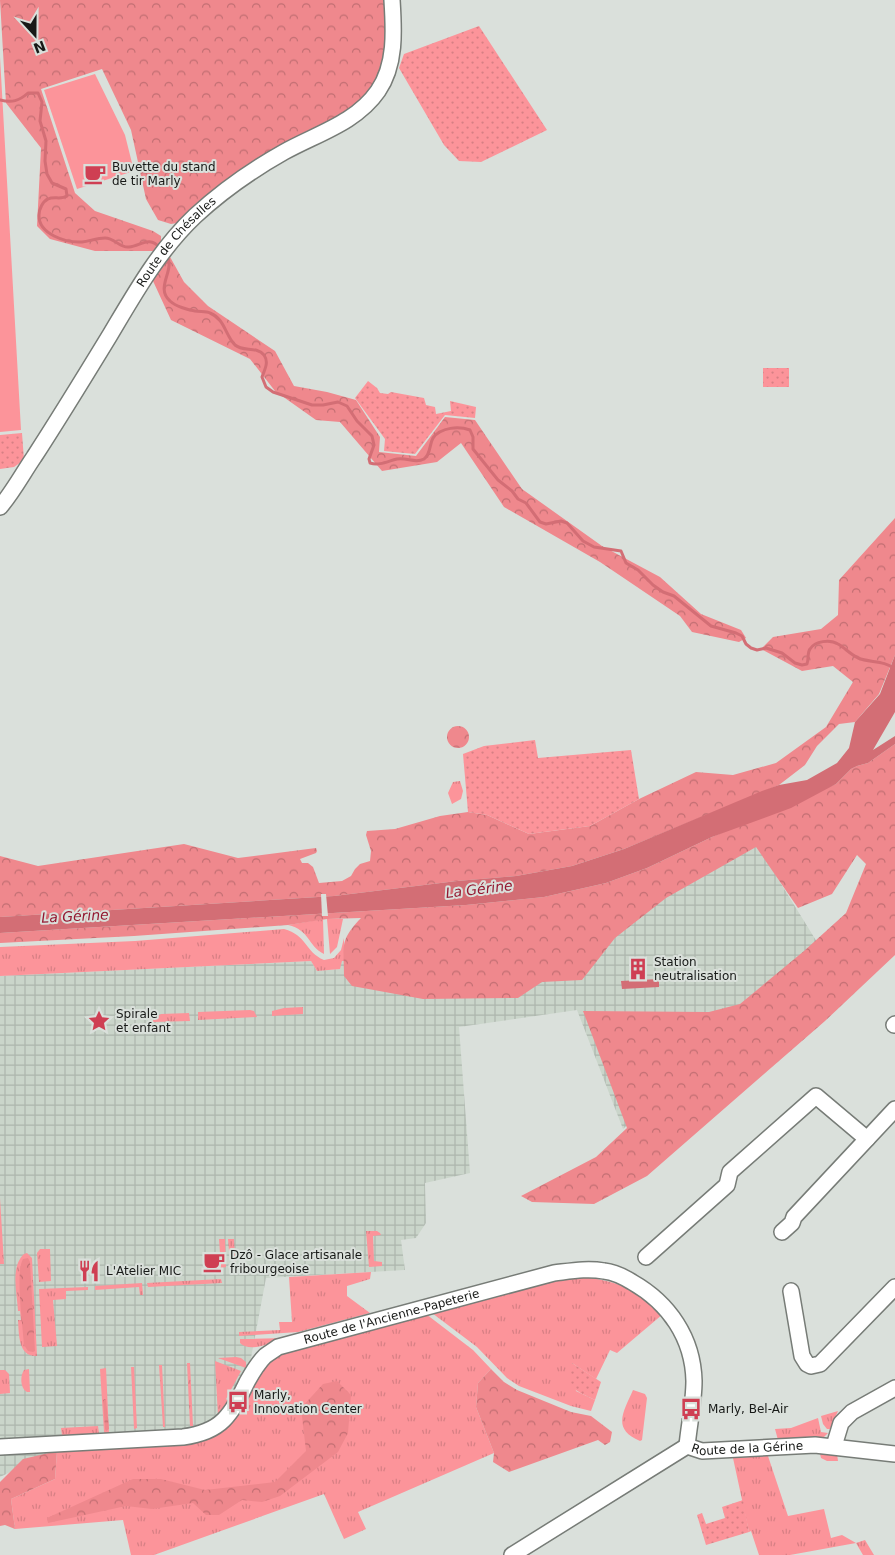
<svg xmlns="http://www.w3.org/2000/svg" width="895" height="1555" font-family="'DejaVu Sans',sans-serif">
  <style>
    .industrial { fill: url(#industrial-grid) }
    .grass { fill: url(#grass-tufts) }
    .forest { fill: url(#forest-crowns) }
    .garden { fill: url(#garden-dots) }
    .pitch { fill: #fc949a }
    .water { fill: #d36e75 }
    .pier { fill: #dae0db }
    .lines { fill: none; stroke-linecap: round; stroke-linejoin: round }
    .stream { stroke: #d36e75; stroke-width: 3 }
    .minor-casing { stroke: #777c77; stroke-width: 18 }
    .minor { stroke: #fff; stroke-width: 15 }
    .labels { text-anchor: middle; stroke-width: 4; stroke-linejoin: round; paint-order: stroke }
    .poi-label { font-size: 12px; fill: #171917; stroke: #dae0db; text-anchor: start }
    .street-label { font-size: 12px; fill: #171917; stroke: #dae0db }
    .water-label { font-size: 14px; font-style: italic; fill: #931730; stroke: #dae0db }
  </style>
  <defs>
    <pattern id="industrial-grid" width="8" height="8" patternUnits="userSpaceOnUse" patternTransform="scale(1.25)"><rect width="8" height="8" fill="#cad5ca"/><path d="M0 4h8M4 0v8" fill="none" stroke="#adb6ad"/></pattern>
    <pattern id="grass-tufts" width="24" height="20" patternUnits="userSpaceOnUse" patternTransform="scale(1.25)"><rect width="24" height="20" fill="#fc949a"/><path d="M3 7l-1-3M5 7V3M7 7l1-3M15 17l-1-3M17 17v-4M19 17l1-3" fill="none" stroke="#d77f84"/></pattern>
    <pattern id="forest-crowns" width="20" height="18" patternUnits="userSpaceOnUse" patternTransform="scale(1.25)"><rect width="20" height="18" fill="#ef888d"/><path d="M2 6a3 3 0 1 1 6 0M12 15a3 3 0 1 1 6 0" fill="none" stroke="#c16e72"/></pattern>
    <pattern id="garden-dots" width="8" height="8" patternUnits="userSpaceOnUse" patternTransform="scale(1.25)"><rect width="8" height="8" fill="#fc949a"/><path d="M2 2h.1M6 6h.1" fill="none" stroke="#d77f84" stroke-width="1.8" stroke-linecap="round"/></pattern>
  </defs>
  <rect width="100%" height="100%" fill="#dae0db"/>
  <path class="industrial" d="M757,845L817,942L700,1057L623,1129L577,1010L459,1027L470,1173L425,1183L426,1223L416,1238L401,1240L405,1270L266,1278L239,1422L47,1454L0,1477V976L311,961L317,971L339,969L342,961L485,950Z"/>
  <path class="grass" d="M460,781L463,791L461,799L452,804L448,793L453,782Z
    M323,919L324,954C307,945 310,930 288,925Z
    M327,919H343L337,947L330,954Z
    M284,929C307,935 305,952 324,960L334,958L341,950L344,938V961H342L340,969L317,971L311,961L0,976V947L135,941Z
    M303,1007V1014L272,1016V1011L284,1008Z
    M250,1010L254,1011L257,1017L198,1020V1012Z
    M189,1013L190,1021L153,1022V1019L161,1014Z
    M0,1198L4,1264H0Z
    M366,1231H377L380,1233L381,1235L373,1236L374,1261L382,1262V1266L369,1267Z
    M219,1239H225L226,1267L221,1268Z
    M228,1239H234L236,1274H230V1267H233L232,1251H229Z
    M40,1249H50L51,1281L39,1282L37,1253Z
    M27,1253L32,1258L37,1356C18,1357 19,1334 18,1320H21L20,1311H18C17,1293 10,1267 24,1254Z
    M371,1272L370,1279L347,1286V1296L370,1313L298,1332L239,1336V1332L280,1330L279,1322H292L289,1277Z
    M578,1277C618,1280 633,1288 663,1314L617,1353L610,1350L596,1379L572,1363L576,1391L595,1400L591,1411L571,1406L519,1386L507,1378L477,1347L432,1313L563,1279Z
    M221,1279L222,1283L148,1287L147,1283Z
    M142,1283L143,1295H140L139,1287L95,1290V1286Z
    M88,1287V1290L66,1291V1299L53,1300L57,1346L42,1347L39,1289Z
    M426,1314L473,1350L491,1369L478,1383L476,1407L494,1453L358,1512L366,1529L344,1539L324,1494L154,1555H131L123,1520L15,1529L11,1499L55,1479L57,1451L185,1444L220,1433L242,1408L262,1370L270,1361L282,1352Z
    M286,1338C273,1341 251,1354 240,1343V1339Z
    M236,1357L241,1358L246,1362V1368L218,1358Z
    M215,1361L241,1371L226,1399L228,1401L223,1411L218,1416Z
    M187,1363H190L193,1426H190Z
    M159,1365H162L165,1427H163Z
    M131,1367H134L137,1428L134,1429Z
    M106,1368L109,1434H106L104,1432L100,1369Z
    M29,1369L30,1392H27C20,1388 20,1376 24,1370Z
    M0,1370H5L9,1374L10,1393L0,1394Z
    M633,1390L645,1394L647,1398L642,1440L640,1441C611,1429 624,1411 633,1390Z
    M838,1411L830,1429H827L823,1424L821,1416Z
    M818,1418L821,1432L828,1433L823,1438L778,1440L775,1429L791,1428Z
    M98,1426L99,1433L96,1435L64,1437L62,1435L61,1428Z
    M820,1453L837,1454L838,1461H827L821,1458Z
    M768,1456L788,1516L824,1509L831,1538L842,1535L856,1543L865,1540L874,1555H863L856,1543L790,1555H759L751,1531L749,1532L733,1458Z"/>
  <path class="forest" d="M0,0H386L387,55L374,88L347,115L177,223L171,224L158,220L146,199L131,130L102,69L41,89L75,193L95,211L153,231L161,236V243L156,251H95L50,239L37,226L41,148L6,103Z
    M169,255L184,282L208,306L275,351L294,386L327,392L356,400L380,437L379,452L416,456L445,417L475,420L522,489L602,546L660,577L701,614L741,630L746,638L739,642L692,632L680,616L600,562L504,507L461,443L437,462L382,471L340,422L316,420L275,391L250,359L171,320L153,281L159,269Z
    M895,518V655L879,694L855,722L839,724L817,746L805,765L779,785L624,849L572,866L516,876L457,881L334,896L0,917V856L38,866L184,844L238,858L316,848L317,851L316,853L300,859L302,863H308L313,867L319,883L342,881L351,876L355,869L360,864L370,861L371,851L366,835L367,831L395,829L440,816L468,812L487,815L529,834L590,826L639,799L696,772L733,775L776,763L826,727L853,682L833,666L802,671L761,649L773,637L821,629L838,615L839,580Z
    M447 737a11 11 0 1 1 22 0a11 11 0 1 1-22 0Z
    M895,744V955L825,1021L647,1176L594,1204L532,1202L521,1196L596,1157L627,1128L583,1011L709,1012L740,1004L804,951L846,913L866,864L857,855L832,894L798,908L756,847L666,898L615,938L582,980L542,982L518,998L423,999L352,986L344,976C344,946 339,941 361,918L327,919L288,925L134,936L0,943V933L466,905L544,897L606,883L647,868L712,837L836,784L851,769L857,766L868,763Z
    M28,1258L30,1262L35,1351L33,1352L28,1351L24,1345C23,1327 15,1272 23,1259Z
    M491,1369L504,1382L517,1390L571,1412L591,1416L612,1432L610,1442L605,1445L598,1440L509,1472L493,1462L494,1453L476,1407L478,1383Z
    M337,1381L351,1395L348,1433L338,1452L280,1496L262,1502L242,1500L219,1515H206L193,1503L152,1509L126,1506L48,1523L47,1518L133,1479H161L205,1490L275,1482L306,1451L301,1408L323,1384Z
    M105,1399L106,1400L109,1429L106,1431L105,1429L103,1400Z
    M57,1451L55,1479L11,1499L15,1529L5,1525L0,1526V1482L23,1459Z"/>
  <path class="garden" d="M479,26L547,130L481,162L459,161L444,145L399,68L404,54Z
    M763,368H789V387H763Z
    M368,381L377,388L380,393L388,394L391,392L424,398L426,405L435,407L436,414L451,411L450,401L476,407L475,418L445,415L415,454L384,451L385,439L355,398Z
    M22,433L24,460L14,467L0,469V435Z
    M535,740L538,758L631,750L639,799L590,826L529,834L487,815L468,812L463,754L484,746Z
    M572,1363L601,1382L595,1400C574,1390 564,1388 572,1363Z
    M743,1500L749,1532L706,1545L697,1515L702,1513L706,1524L725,1518L722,1507Z"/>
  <path class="pitch" d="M0,57L21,430L0,432Z
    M95,74L125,135L134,171L77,189L44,90Z"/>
  <path class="water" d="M895,655V712L873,750L895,736V744L868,763L857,766L851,769L836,784L791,808L712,837L647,868L606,883L544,897L466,905L0,933V917L334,896L457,881L516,876L572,866L624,849L762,791L779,785L807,780L837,763L849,748L855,722L880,694Z
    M659,979V987L622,989L621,981Z"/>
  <path class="pier" d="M321,894H326L328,916H322Z"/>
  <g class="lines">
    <path class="stream" d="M0,100C12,103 19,101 28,93H38L42,102L40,121L46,141L45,161L47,174L52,183L66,189L67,196C61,200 54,196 48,199C43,201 39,209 39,215C38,234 66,243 82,242C90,241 97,238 105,238C115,238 119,248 129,247C141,246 149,235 160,248
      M166,255C177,269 154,287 170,301C175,306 188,310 195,311C200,312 206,311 210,313C225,319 225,335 235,345C243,352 257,346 264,355C269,362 265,369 262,377L266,387L273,392L312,405H323L338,402L347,406L357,421L372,436L374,445L369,459L370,463C380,466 388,461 397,459C407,457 415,464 424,459C431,454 429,445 433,438C441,427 459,426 470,430L473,437V449L498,480L512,491L518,499L526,503L540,522L546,524L561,521L567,523L583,541L594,547L621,551L626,563L638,570L653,585L663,592L674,596L711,626L736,633L742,636L746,644L751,648L757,650L766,648L782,653L795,663L802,665L807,664C809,659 807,653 810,649C815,641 830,639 838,644C845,648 850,654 858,658C870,663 884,660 895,669"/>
    <g class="minor-casing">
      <g id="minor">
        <path id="s1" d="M0,507C13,492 23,473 34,457C60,417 85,376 110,335C135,293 159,250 195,216C222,191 252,170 284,152C316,134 356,123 378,91C396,65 394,31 392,0"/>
        <path d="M894,1025L895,1024"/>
        <path d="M782,1232L792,1223L794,1217L895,1109"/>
        <path d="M646,1257L727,1185L730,1172L816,1096L867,1139"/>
        <path d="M791,1291L802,1356L807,1364L811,1366L820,1364L895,1287"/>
        <path id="s2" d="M687,1446L702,1451L815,1445L895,1454"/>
        <path d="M834,1446L841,1423L852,1412L895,1388"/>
        <path id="s3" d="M0,1447L183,1437C222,1432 231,1415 247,1382C252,1373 258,1363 265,1356C269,1353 274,1350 278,1347L554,1273C571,1271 587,1268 604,1271C613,1272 624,1277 632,1282C669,1303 693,1338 694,1381C694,1402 689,1425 687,1446"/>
        <path d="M512,1555L687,1446"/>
      </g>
    </g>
    <use href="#minor" class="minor"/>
  </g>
  <defs>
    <g id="cafe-bare" transform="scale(1.725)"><path d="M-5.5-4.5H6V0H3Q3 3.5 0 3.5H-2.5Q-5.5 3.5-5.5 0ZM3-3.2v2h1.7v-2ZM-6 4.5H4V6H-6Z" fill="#cf3f53" stroke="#dae0db" stroke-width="2.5" paint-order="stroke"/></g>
    <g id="building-bare" transform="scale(1.725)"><path d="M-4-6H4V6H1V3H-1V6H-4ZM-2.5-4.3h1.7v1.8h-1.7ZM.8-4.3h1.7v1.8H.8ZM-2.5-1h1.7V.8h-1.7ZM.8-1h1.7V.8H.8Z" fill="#cf3f53" stroke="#dae0db" stroke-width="2.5" paint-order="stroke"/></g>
    <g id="sight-bare" transform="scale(1.725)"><path d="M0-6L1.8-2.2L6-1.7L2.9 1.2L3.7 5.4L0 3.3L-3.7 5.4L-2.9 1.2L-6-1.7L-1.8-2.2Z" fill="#cf3f53" stroke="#dae0db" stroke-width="2.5" paint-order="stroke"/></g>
    <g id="restaurant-bare" transform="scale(1.725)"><path d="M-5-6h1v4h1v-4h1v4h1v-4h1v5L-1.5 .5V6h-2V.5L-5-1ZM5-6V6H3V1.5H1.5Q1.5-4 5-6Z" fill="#cf3f53" stroke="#dae0db" stroke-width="2.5" paint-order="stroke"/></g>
    <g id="bus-bare" transform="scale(1.725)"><path d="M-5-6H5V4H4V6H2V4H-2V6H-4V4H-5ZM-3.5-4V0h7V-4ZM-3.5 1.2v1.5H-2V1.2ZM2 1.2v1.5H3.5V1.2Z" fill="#cf3f53" stroke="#dae0db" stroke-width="2.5" paint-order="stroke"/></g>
  </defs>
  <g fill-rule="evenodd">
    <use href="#cafe-bare" x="95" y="174"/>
    <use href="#building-bare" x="638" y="969"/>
    <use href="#sight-bare" x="99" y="1021"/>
    <use href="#cafe-bare" x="214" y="1262"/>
    <use href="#restaurant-bare" x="89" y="1271"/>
    <use href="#bus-bare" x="238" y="1402"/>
    <use href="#bus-bare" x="691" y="1409"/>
  </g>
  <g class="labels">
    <g class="poi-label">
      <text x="112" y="171">Buvette du stand<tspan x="112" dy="14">de tir Marly</tspan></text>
      <text x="654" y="966">Station<tspan x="654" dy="14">neutralisation</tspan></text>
      <text x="116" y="1018">Spirale<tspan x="116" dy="14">et enfant</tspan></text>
      <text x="230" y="1259">Dzô - Glace artisanale<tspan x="230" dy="14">fribourgeoise</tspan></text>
      <text x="106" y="1275">L'Atelier MIC</text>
      <text x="254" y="1399">Marly,<tspan x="254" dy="14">Innovation Center</tspan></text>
      <text x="708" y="1413">Marly, Bel-Air</text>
    </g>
    <g class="street-label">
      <text dy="4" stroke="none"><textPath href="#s1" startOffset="319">Route de Chésalles</textPath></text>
      <text dy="4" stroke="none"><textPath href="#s3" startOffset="438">Route de l'Ancienne-Papeterie</textPath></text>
      <text dy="4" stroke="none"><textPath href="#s2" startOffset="61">Route de la Gérine</textPath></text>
    </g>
    <g class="water-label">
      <text transform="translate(479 889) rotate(-7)" y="5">La Gérine</text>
      <text transform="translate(75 916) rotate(-3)" y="5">La Gérine</text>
    </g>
  </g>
  <g transform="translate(35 35) rotate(159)" stroke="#dae0db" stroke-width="4" paint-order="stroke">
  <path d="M0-4L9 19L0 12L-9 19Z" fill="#171917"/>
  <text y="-8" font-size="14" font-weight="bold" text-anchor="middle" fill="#171917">N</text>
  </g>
</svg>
